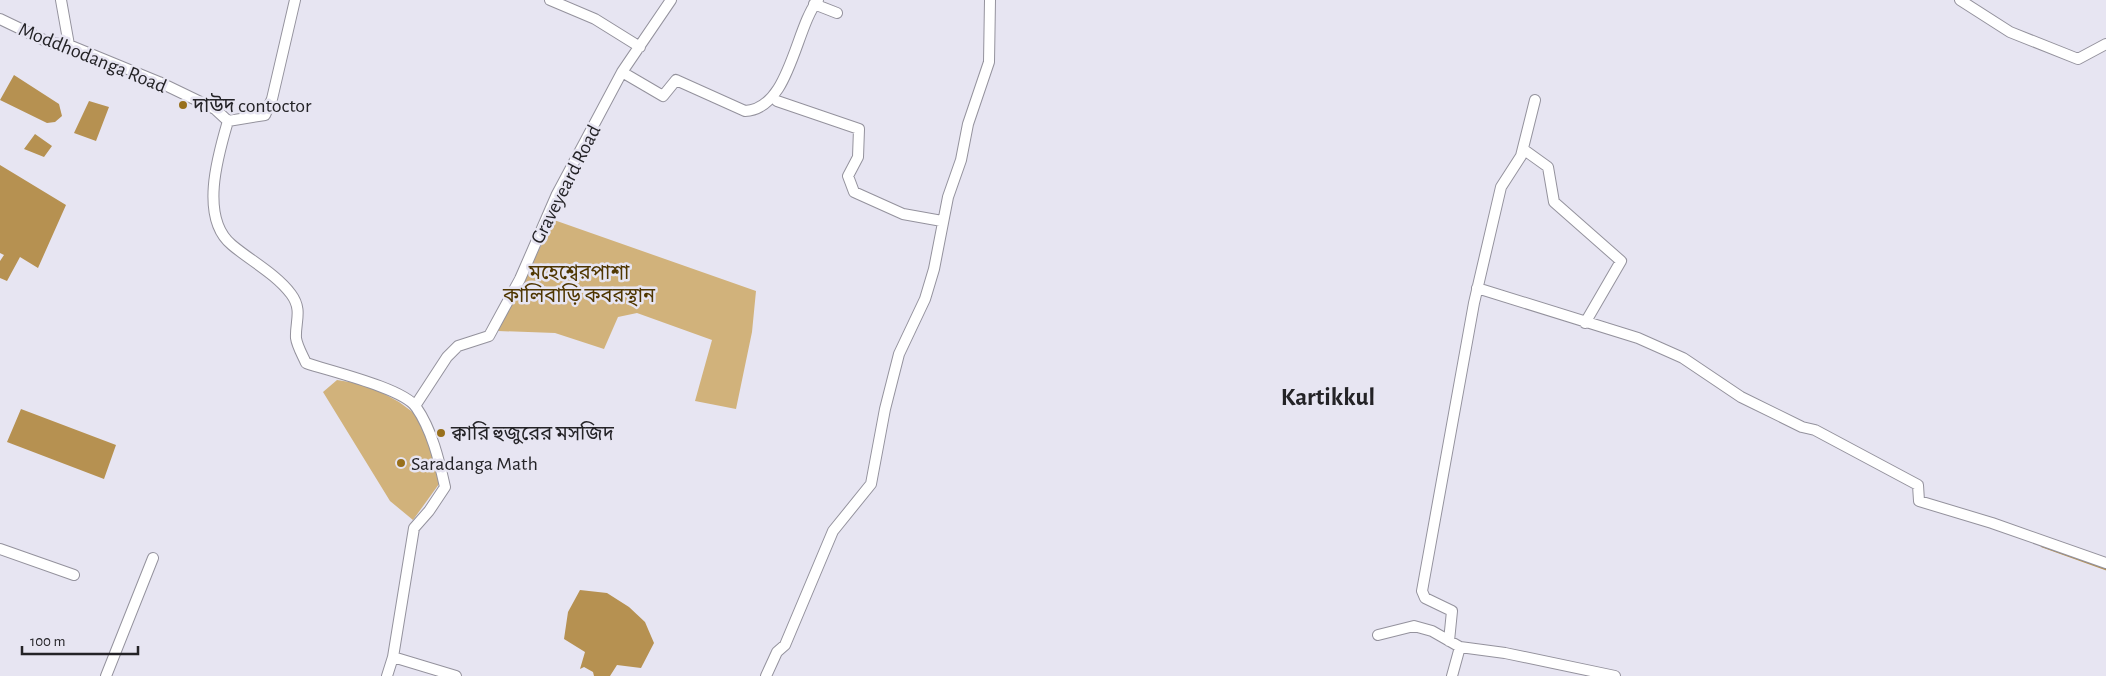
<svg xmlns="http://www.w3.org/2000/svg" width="2106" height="676" font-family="'Alegreya Sans','Noto Sans Bengali',sans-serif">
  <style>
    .green { fill: #d1b27b }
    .water { fill: #b69151 }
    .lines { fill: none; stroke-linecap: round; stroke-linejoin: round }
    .stream { stroke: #b69151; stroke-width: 2.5 }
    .minor-casing { stroke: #94929d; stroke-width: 12 }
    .minor { stroke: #fff; stroke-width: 10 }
    .poi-dot { fill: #98701c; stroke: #e7e5f2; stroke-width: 2 }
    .labels { text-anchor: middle; stroke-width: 5; stroke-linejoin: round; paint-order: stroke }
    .street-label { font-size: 20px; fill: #242327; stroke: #e7e5f2 }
    .poi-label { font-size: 20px; fill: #242327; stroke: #e7e5f2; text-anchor: start }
    .park-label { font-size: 20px; fill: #4f3600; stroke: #e7e5f2 }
    .district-label { font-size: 25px; font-weight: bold; fill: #242327; stroke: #e7e5f2 }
  </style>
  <rect width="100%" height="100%" fill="#e7e5f2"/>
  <path class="green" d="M554,220L756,291L752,332L736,409L695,401L712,340L637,313L618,317L604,349L555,333L498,331Z
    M337,380L368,385L399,402L418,416L430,443L439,484L413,520L390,501L323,392Z"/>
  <path class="water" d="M14,75L59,104L62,116L55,122L47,123L0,100Z
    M89,101L109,107L96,141L74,133Z
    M35,134L52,146L44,157L24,149Z
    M0,165L66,205L38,268L20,257L7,281L0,278V261L4,255L0,253Z
    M21,409L116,445L104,479L7,442Z
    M580,590L607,593L629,607L645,622L654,643L641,668L617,665L610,676H594L593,672L584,667L580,669L585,652L564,639L568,612Z"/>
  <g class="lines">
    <path class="stream" d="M2042,546L2106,569"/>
    <g class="minor-casing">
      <path id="minor" d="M61,0L69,45
        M550,0L595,19L640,47
        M1960,0L2010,32L2078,59L2106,44
        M814,4L837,13
        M0,19L50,43L69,45L159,82L215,109L228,121
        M622,72L663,96L676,80L745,111C790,109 795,28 818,0
        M777,101L859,129L858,157L848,176L854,192L903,214L942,221
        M228,121C218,155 199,218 232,245C251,261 276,274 291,294C303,310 295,322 296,338C297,346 303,356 306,363C329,371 403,388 416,407C432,430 439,460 445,487L429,511L414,528L393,657L387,676
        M228,121L265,115L272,99L295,0
        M1523,149L1548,167L1554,202L1621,261L1585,323
        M1477,288L1638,338L1683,358L1741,397L1802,427L1815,430L1918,485L1919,501L1992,523L2106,563
        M415,406L447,357L458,346L489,336L520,279L557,194L622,72L671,0
        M0,549L74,575
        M1378,635L1414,626L1432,631L1460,647L1505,653L1615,676
        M1449,641L1452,611L1425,598L1422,591L1474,303L1501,187L1521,156L1535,100
        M393,657L456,676
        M106,676L153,558
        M766,676L777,652L785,645L833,531L871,484L885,409L899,354L925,299L934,269L948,197L961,160L968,124L989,62L990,0
        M1452,676L1460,647"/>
    </g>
    <use href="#minor" class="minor"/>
  </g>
  <g class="poi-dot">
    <circle cx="183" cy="105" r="5"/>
    <circle cx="441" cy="433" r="5"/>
    <circle cx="401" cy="463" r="5"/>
  </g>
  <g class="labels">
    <g class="street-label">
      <text transform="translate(93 57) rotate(22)" y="7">Moddhodanga Road</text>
      <text transform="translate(565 184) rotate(-63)" y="7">Graveyeard Road</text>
    </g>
    <g class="poi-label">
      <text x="193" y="112">দাউদ contoctor</text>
      <text x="451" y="440">ক্বারি হুজুরের মসজিদ</text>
      <text x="411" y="470">Saradanga Math</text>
    </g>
    <g class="park-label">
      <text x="579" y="279">মহেশ্বেরপাশা<tspan x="579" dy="23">কালিবাড়ি কবরস্থান</tspan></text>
    </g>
    <g class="district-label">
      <text x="1328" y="405">Kartikkul</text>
    </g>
  </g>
  <path d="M22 646v8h116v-8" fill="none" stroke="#242327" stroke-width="2.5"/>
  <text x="30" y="646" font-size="15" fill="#242327" stroke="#e7e5f2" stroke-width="4" paint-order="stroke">100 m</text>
</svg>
